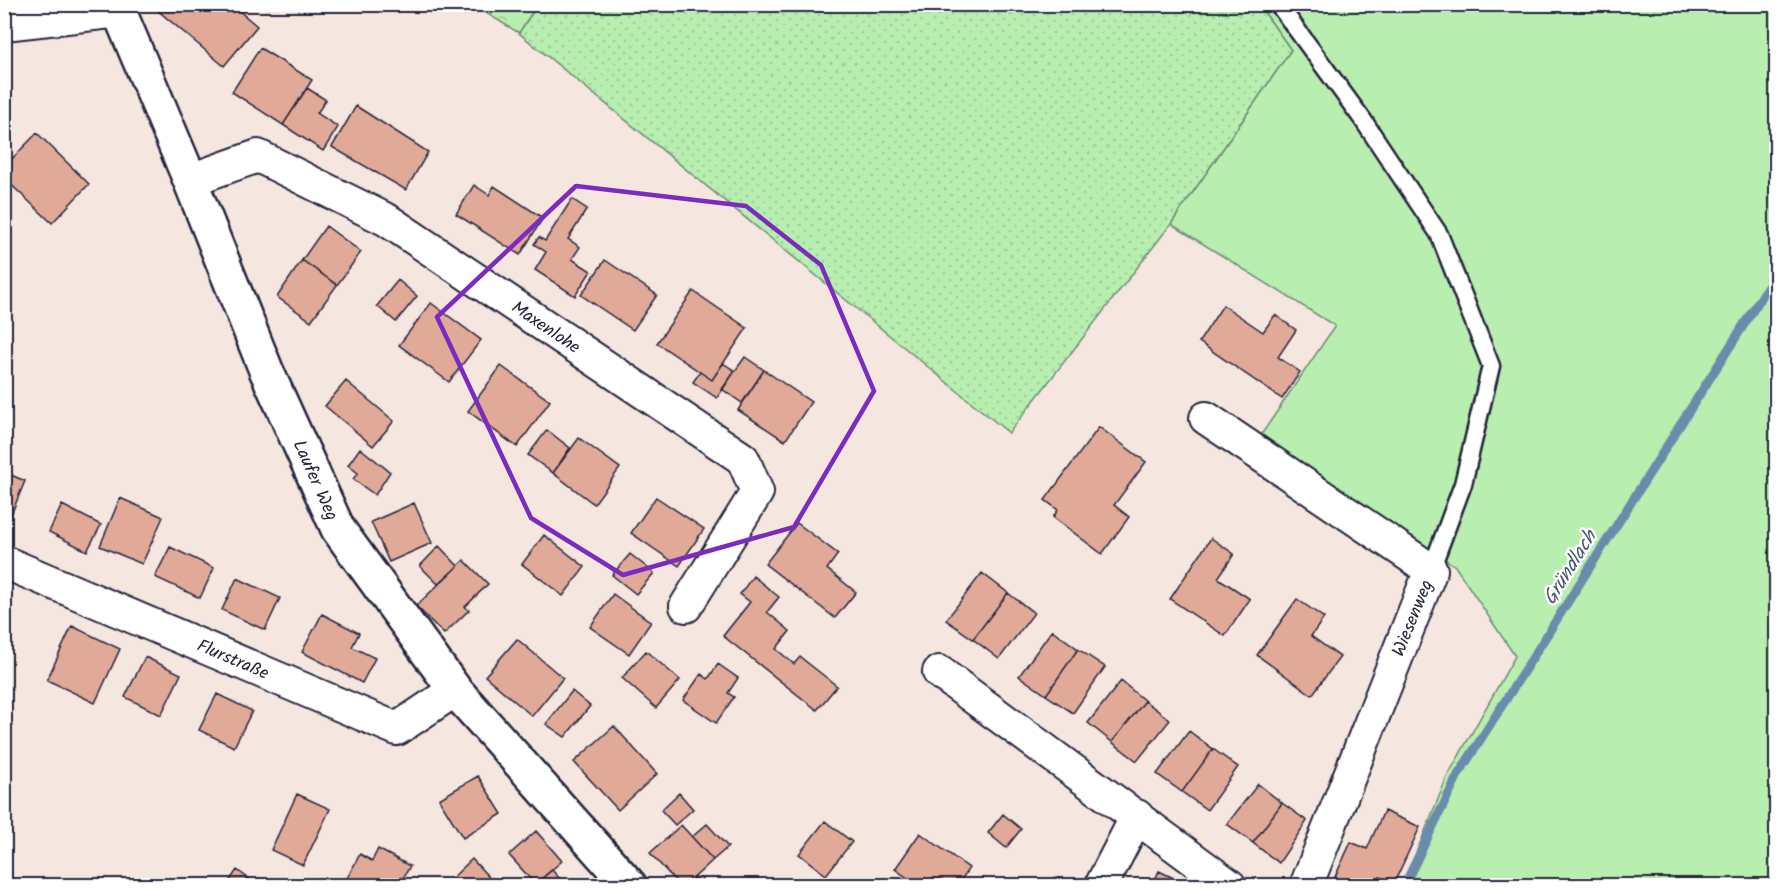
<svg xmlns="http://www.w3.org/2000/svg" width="1781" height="890" font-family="Kalam,sans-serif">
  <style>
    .grass { fill: #b8eeb0; stroke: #6d8876; stroke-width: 1.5 }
    .forest { fill: url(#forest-crowns); stroke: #6d8876; stroke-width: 1.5 }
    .garden { fill: url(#garden-dots); stroke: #6d8876; stroke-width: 1.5 }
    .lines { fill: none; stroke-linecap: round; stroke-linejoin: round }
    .stream { stroke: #698cac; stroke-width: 9 }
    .building { fill: #e1aa98; stroke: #22223b; stroke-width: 1.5 }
    .service-casing { stroke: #22223b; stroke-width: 21 }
    .minor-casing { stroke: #22223b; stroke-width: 36 }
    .tertiary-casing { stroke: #22223b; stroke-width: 38 }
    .service { stroke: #fff; stroke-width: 16 }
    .minor { stroke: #fff; stroke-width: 32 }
    .tertiary { stroke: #fff; stroke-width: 33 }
    .marked { fill: none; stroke: #7b2cbf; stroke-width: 4.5; stroke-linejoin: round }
    .labels { text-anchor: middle; stroke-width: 5; stroke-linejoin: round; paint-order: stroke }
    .street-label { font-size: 18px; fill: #22223b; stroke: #fff }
    .water-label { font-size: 20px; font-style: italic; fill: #455774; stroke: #fff }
  </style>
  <defs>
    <pattern id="forest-crowns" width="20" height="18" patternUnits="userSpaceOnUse" patternTransform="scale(1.5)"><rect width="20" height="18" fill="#b8eeb0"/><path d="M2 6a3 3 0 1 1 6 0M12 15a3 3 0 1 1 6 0" fill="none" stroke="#9ecc98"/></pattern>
    <pattern id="garden-dots" width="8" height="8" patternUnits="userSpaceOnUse" patternTransform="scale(1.5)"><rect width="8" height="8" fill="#b8eeb0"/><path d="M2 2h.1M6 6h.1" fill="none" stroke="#9ecc98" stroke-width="1.8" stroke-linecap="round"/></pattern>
  </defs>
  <rect width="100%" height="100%" fill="#f6e6e0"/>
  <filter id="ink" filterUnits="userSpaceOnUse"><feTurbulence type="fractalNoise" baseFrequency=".0167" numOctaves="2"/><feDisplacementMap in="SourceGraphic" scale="12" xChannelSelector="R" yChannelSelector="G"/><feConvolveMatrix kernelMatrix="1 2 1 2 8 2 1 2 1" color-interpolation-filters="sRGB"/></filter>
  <g filter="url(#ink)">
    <path class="grass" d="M1259,5H1776V885H1403L1447,777L1515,656L1455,566L1261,435L1335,326L1171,224L1291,50Z"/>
    <path class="forest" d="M473,5H537L519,33Z"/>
    <path class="garden" d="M537,5H1259L1291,50L1171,224L1009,433L519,33Z"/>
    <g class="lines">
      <path class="stream" d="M1404,886L1458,775L1776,274"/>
    </g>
    <path class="building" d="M150,4H231L257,26L224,66Z
      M260,48L312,80L283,125L232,92Z
      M307,88L326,100L317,113L338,127L323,151L283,125Z
      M356,106L428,152L406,190L332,147Z
      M37,133L89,184L52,223L4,178V167Z
      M474,185L489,195L494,186L543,218L520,255L456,214Z
      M572,199L587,209L568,239L580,247L572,259L591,271L575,296L535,270L546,252L534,244L539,237L545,241Z
      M326,226L361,252L337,285L302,260Z
      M302,260L337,285L311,321L277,297Z
      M605,260L657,295L633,330L581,295Z
      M398,280L417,296L396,322L377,306Z
      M693,291L747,328L712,380L657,343Z
      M431,303L481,340L449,382L399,345Z
      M1223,305L1263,332L1275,315L1296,330L1278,357L1300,372L1282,399L1199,342Z
      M745,357L764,370L742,403L722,389Z
      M723,363L735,371L717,398L693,382L700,372L712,380Z
      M501,366L550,401L517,447L468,411Z
      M764,370L811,402L785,441L738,410Z
      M346,381L394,421L373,446L325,406Z
      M1099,427L1146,462L1114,505L1129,517L1102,554L1053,517L1058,510L1045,500Z
      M547,430L570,448L553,473L528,455Z
      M579,438L620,468L594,504L553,473Z
      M360,448L390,472L375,495L353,479L358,473L348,465Z
      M4,472L25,481L8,522L4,521Z
      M656,497L704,529L679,566L631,533Z
      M120,498L163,517L142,564L100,546Z
      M414,503L432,543L389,562L371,522Z
      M62,505L101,525L87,551L49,532Z
      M797,523L838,554L827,569L856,592L835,618L765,564Z
      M544,535L585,567L563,596L522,564Z
      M1211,538L1234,554L1218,578L1250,599L1225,636L1170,599Z
      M439,546L458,566L438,584L420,566Z
      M170,547L214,568L200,598L155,577Z
      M630,554L654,573L636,594L612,575Z
      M464,560L488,584L465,607L469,610L444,634L416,606Z
      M982,573L1008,593L973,639L946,620Z
      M753,576L779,597L767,612L790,631L776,649L794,664L800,657L837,686L817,710L723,636L750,602L740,594Z
      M237,578L280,598L265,630L222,610Z
      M1008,593L1034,613L999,659L973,639Z
      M613,594L651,622L629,654L590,627Z
      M1297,599L1324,618L1311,636L1340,657L1312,695L1257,655Z
      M322,614L359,633L352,647L375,658L362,683L302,652Z
      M72,626L120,649L95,703L47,680Z
      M1052,630L1078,649L1046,695L1019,676Z
      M517,639L563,678L532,716L485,676Z
      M1078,649L1105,667L1073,713L1046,695Z
      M646,651L680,680L656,708L622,678Z
      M145,657L181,674L161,715L125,697Z
      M718,664L738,678L728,693L734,697L716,723L683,700L701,674L708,679Z
      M1121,681L1145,701L1112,742L1088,723Z
      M572,691L590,706L565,737L546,724Z
      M217,694L252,711L234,747L199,730Z
      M1145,701L1170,720L1137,761L1112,742Z
      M614,726L657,774L618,810L574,762Z
      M1189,731L1213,749L1182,792L1157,774Z
      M1213,749L1238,767L1207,810L1182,792Z
      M478,776L502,814L463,838L439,799Z
      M1258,784L1282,803L1253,843L1227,824Z
      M679,793L693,809L675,825L661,810Z
      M297,794L330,809L303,865L271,850Z
      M1282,803L1307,821L1279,863L1253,843Z
      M1384,811L1420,827L1394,883L1380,877L1376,886H1354L1335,877L1351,842L1367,849Z
      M1003,814L1021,829L1006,848L988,833Z
      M825,821L852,842L826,875L799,854Z
      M707,824L728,847L713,860L692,837Z
      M681,825L713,860L685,886H680L650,853Z
      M536,831L562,861L535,884L509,855Z
      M920,833L969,868L957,886H919L895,869Z
      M378,849L410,866L402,880L411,886H343L360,854L372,861Z
      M472,859L497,886H453L449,881Z
      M237,870L259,886H226Z
      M552,870L561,880L555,886H533Z
      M1159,871L1190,886H1152Z"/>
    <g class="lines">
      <g class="service-casing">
        <path id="service" d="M1278,4L1363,120L1439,234L1491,366L1463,484L1431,570"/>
      </g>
      <g class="minor-casing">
        <path id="minor" d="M4,24L120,11
          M190,180L258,156L387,220L743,459L757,492L686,606
          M1206,418L1431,570L1306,886
          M4,562L397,729L455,690
          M939,672L1230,886
          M1101,886L1137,816"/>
      </g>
      <g class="tertiary-casing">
        <path id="tertiary" d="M116,4L190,180L266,370L338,529L455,690L630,886"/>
      </g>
      <use href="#service" class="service"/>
      <use href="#minor" class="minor"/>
      <use href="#tertiary" class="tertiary"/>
    </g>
  </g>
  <path class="marked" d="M576,186L746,206L821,265L874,391L794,527L623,575L531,518L437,317Z"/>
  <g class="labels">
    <g class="street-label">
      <text transform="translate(546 327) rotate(34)" y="6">Maxenlohe</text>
      <text transform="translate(316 480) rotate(66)" y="6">Laufer Weg</text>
      <text transform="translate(1412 618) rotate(-68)" y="6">Wiesenweg</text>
      <text transform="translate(233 659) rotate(23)" y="6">Flurstraße</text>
    </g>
    <g class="water-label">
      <text transform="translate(1569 567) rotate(-58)" y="7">Gründlach</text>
    </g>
  </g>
  <rect width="1781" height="890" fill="none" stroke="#fff" stroke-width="24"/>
  <rect x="12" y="12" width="1757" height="866" fill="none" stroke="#22223b" stroke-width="2" filter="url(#ink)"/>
</svg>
